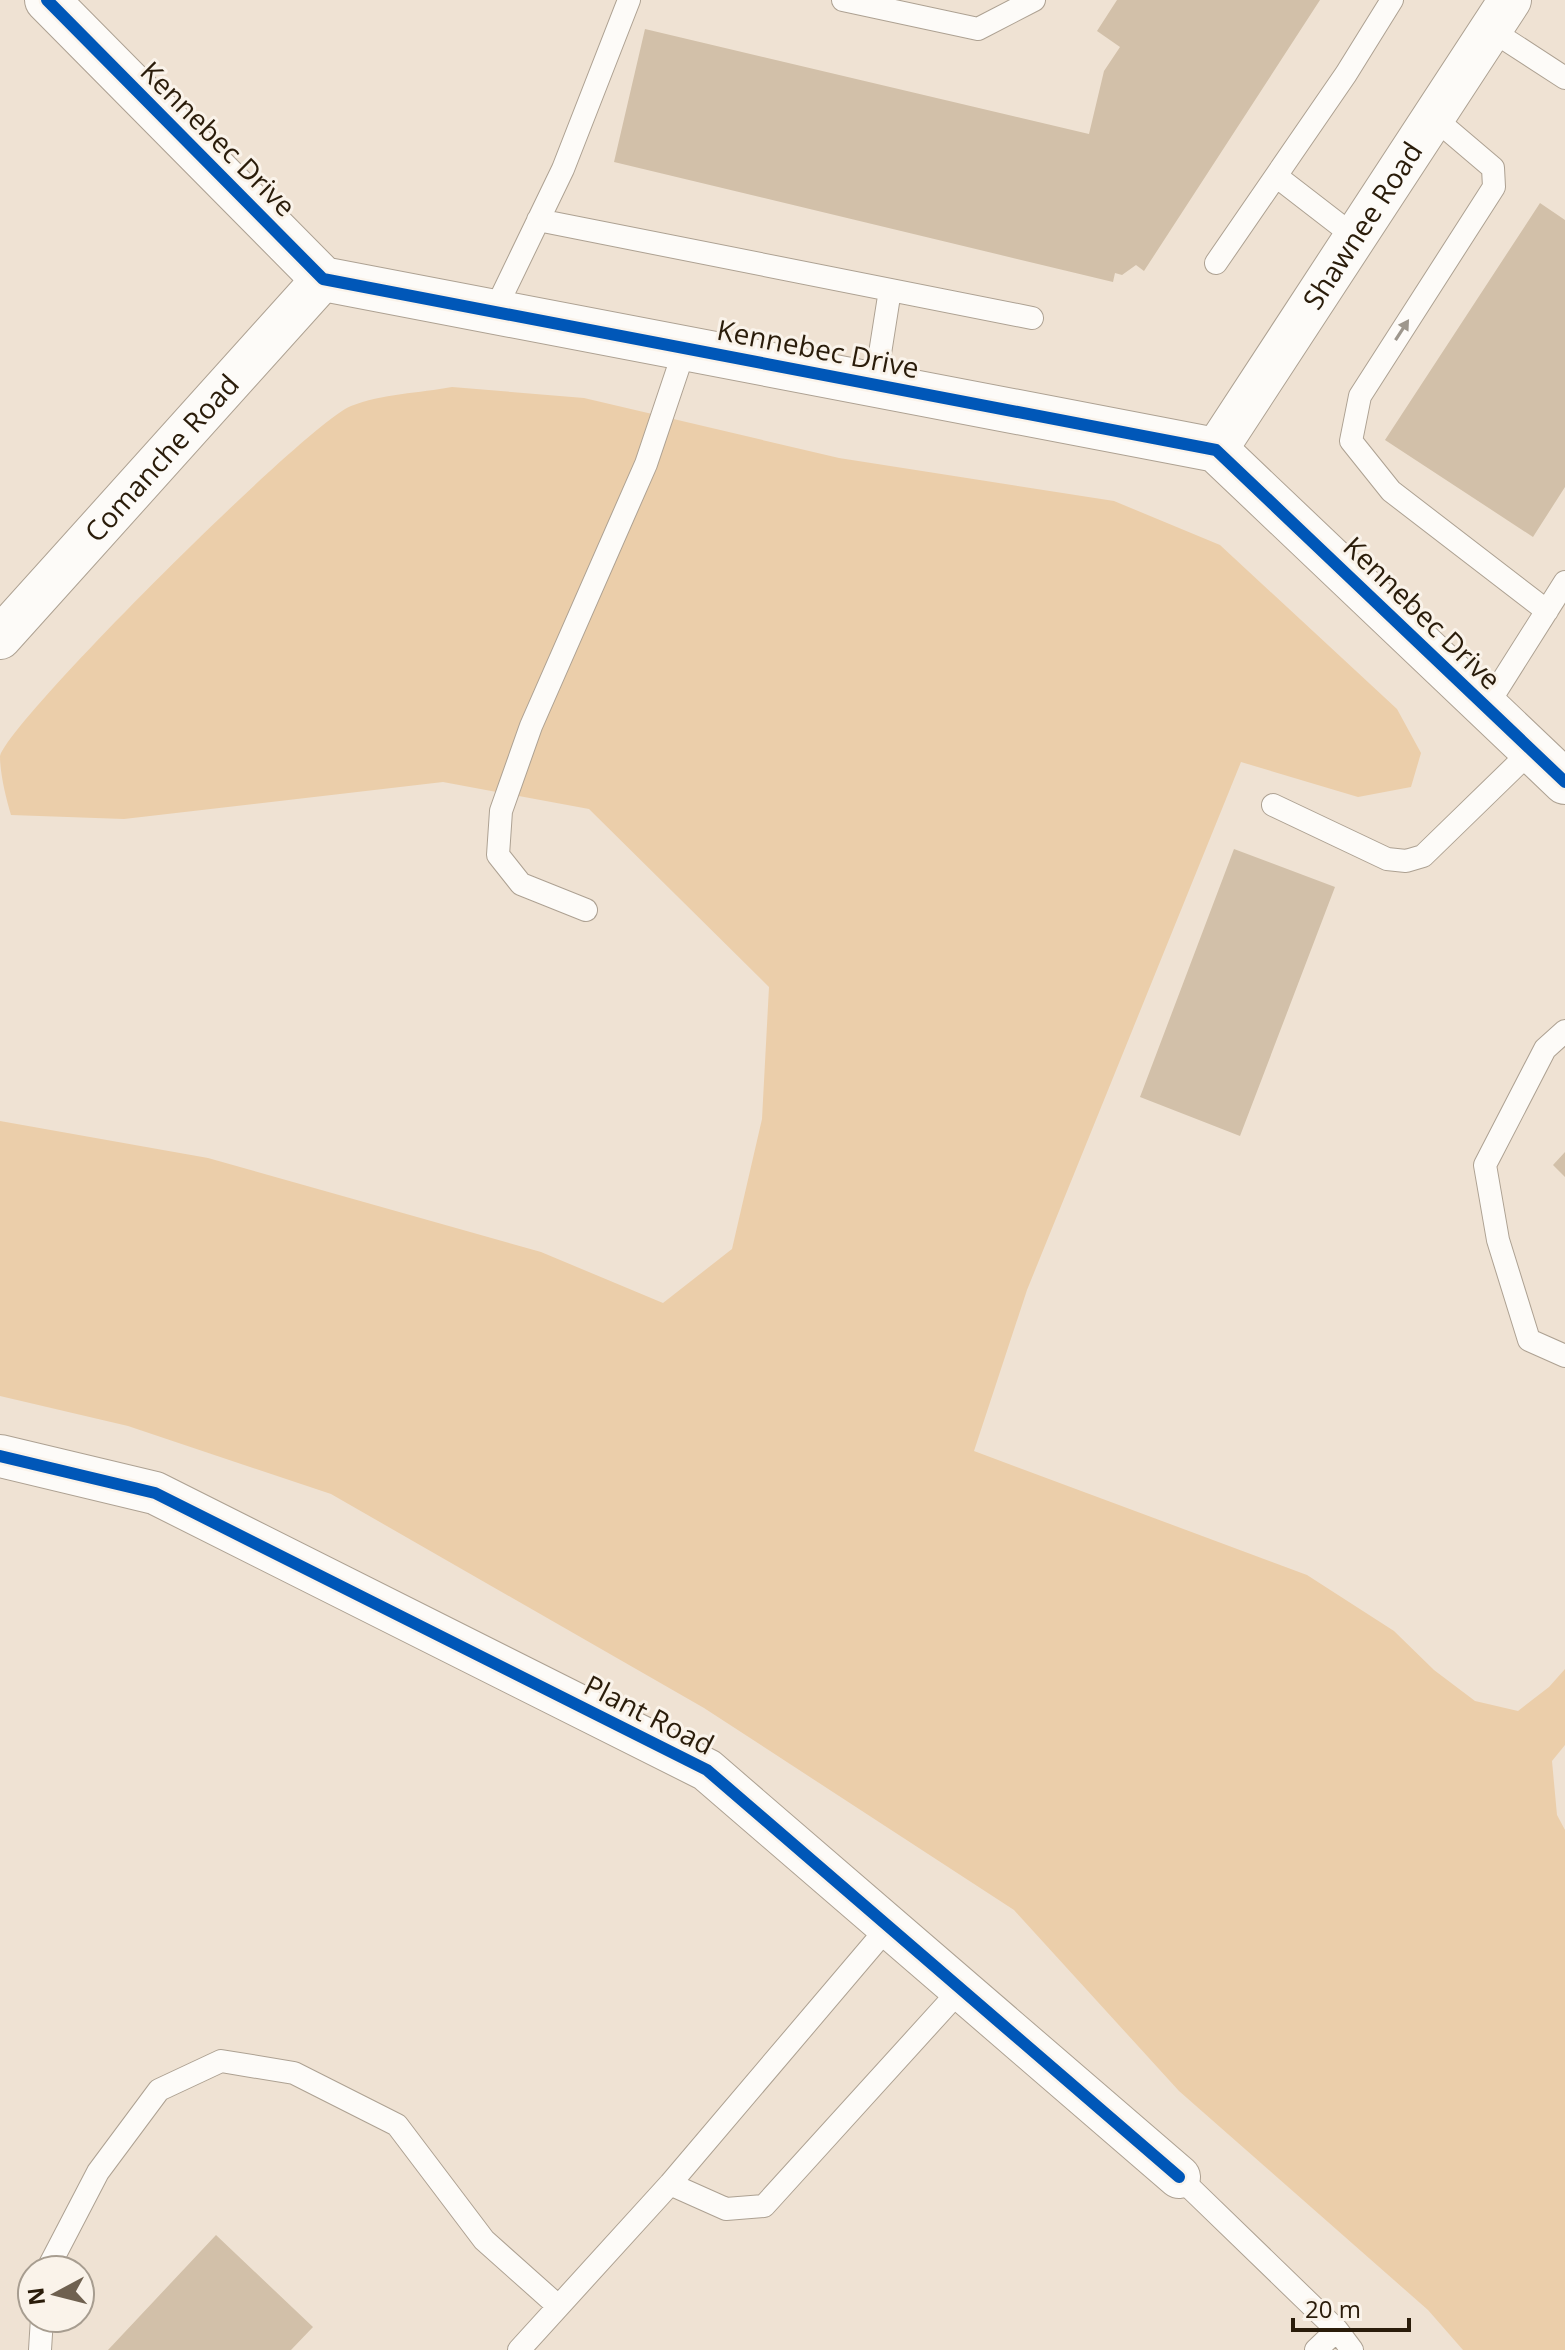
<svg xmlns="http://www.w3.org/2000/svg" width="1565" height="2350" font-family="'Open Sans',sans-serif">
  <style>
    .green { fill: #ebceaa }
    .building { fill: #d2c0a9 }
    .lines { fill: none; stroke-linecap: round; stroke-linejoin: round }
    .lane-casing { stroke: #ada192; stroke-width: 24 }
    .street-casing { stroke: #ada192; stroke-width: 44 }
    .secondary-casing { stroke: #ada192; stroke-width: 46 }
    .lane { stroke: #fdfbf8; stroke-width: 22 }
    .street { stroke: #fdfbf8; stroke-width: 42 }
    .secondary { stroke: #fdfbf8; stroke-width: 44 }
    .cycleway-casing { stroke: #faf3ea; stroke-width: 17 }
    .cycleway { stroke: #0057b8; stroke-width: 12 }
    .oneway { fill: #9e978d }
    .labels { text-anchor: middle; stroke-width: 6; stroke-linejoin: round; paint-order: stroke }
    .street-label { font-size: 28px; fill: #2a1c0a; stroke: #faf3ea }
  </style>
  <rect width="100%" height="100%" fill="#efe2d3"/>
  <path class="green" d="M452,387L584,398L839,458L1114,501L1220,545L1397,709L1421,753L1411,787L1358,797L1241,762L1027,1290L974,1451L1307,1575L1394,1631L1434,1670L1475,1701L1518,1711L1549,1687L1565,1669V1745L1552,1761L1557,1815L1565,1830V2350H1463L1428,2310L1179,2091L1014,1910L704,1708L331,1494L128,1426L0,1396V1121L208,1158L541,1252L663,1303L732,1249L762,1119L769,987L589,809L443,782L124,819L11,815C6,798 0,774 0,756C12,717 310,421 351,406C381,394 420,393 452,387Z"/>
  <path class="building" d="M1117,0H1320L1144,271L1136,265L1122,275L1115,273L1113,282L614,162L645,29L1089,134L1104,71L1120,47L1097,31Z
    M1540,203L1565,220V487L1533,537L1385,440Z
    M1234,849L1335,887L1240,1136L1140,1097Z
    M1565,1152V1177L1553,1165Z
    M216,2235L313,2327L291,2350H108Z"/>
  <g class="lines">
    <g class="lane-casing">
      <path id="lane" d="M843,0L978,29L1034,0
        M1491,30L1565,78
        M1433,117L1493,168L1494,187L1360,396L1351,441L1391,491L1547,611
        M1276,176L1355,237
        M538,220L1032,318
        M1216,263L1346,74L1392,0
        M494,312L563,169L629,0
        M875,385L890,290
        M1486,707L1565,582
        M1273,805L1387,859L1406,861L1423,856L1532,750
        M586,910L521,884L498,855L501,811L531,726L646,464L685,348
        M1565,1031L1545,1049L1485,1165L1498,1240L1529,1340L1565,1356
        M1179,2177L1337,2330L1352,2350
        M670,2184L726,2209L764,2206L961,1989
        M47,2270L98,2172L159,2090L221,2061L294,2073L397,2125L484,2240L558,2306
        M40,2350L42,2318
        M519,2350L670,2184L889,1926
        M1316,2350L1337,2330"/>
    </g>
    <g class="street-casing">
      <g id="street">
        <path id="s1" d="M1216,450L1510,0"/>
        <path id="s2" d="M0,638L323,279"/>
        <path d="M0,1456L155,1493L707,1770L1179,2177"/>
      </g>
    </g>
    <g class="secondary-casing">
      <path id="secondary" d="M47,0L323,279L1216,450L1565,782"/>
    </g>
    <use href="#lane" class="lane"/>
    <use href="#street" class="street"/>
    <use href="#secondary" class="secondary"/>
    <g class="cycleway-casing">
      <path id="cycleway" d="M47,0L323,279L1216,450L1565,782
        M0,1456L155,1493L707,1770L1179,2177"/>
    </g>
    <use href="#cycleway" class="cycleway"/>
  </g>
  <defs><path id="oneway-solid" d="M-6-.8H1V-3.2L6.5 0L1 3.2V.8H-6Z" transform="scale(2)"/></defs>
  <use class="oneway" href="#oneway-solid" transform="translate(1402 330) rotate(-57)"/>
  <g class="labels">
    <g class="street-label">
      <text transform="translate(218 139) rotate(45)" y="10">Kennebec Drive</text>
      <text dy="10" stroke="none"><textPath href="#s1" startOffset="268">Shawnee Road</textPath></text>
      <text transform="translate(818 349) rotate(11)" y="10">Kennebec Drive</text>
      <text dy="10" stroke="none"><textPath href="#s2" startOffset="242">Comanche Road</textPath></text>
      <text transform="translate(1422 613) rotate(44)" y="10">Kennebec Drive</text>
      <text transform="translate(649 1715) rotate(27)" y="10">Plant Road</text>
    </g>
  </g>
  <g transform="translate(56 2294) rotate(263)"><circle r="38" fill="#faf3ea" stroke="#a79d90" stroke-width="2"/>
  <path d="M0-6L14 30L0 20L-14 30Z" fill="#6f6150"/>
  <text y="-12" font-size="22" font-weight="bold" text-anchor="middle" fill="#2a1c0a">N</text>
  </g>
  <path d="M1293 2318v12h116v-12" fill="none" stroke="#2a1c0a" stroke-width="4"/>
  <text x="1305" y="2318" font-size="24" fill="#2a1c0a" stroke="#faf3ea" stroke-width="6" paint-order="stroke">20 m</text>
</svg>
